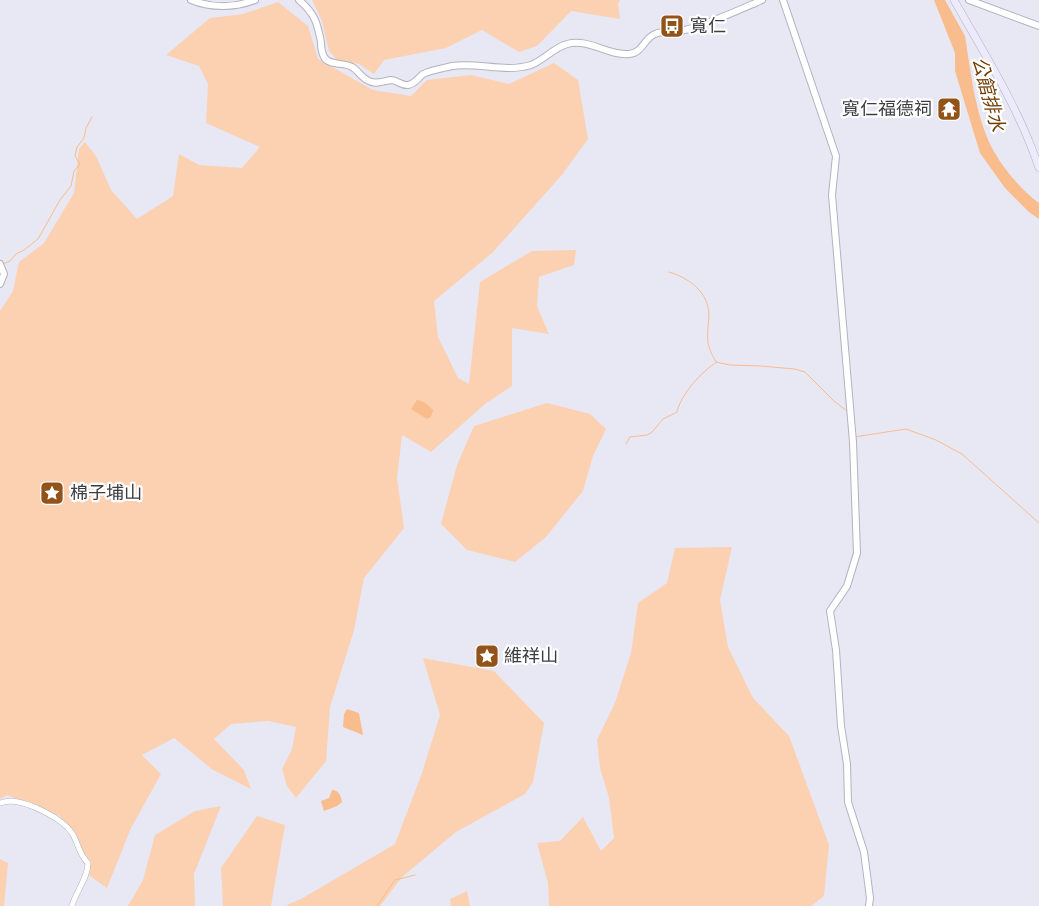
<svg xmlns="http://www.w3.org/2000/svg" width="1039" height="906" font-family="'Space Grotesk','Noto Sans TC',sans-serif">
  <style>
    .green { fill: #fcd1b2 }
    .water { fill: #f9bc8d }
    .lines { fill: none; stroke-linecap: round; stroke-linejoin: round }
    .stream { stroke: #f9bc8d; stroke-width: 1 }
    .minor-casing { stroke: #b3b2bf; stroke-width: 6 }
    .tertiary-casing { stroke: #b3b2bf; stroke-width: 8 }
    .secondary-casing { stroke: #b3b2bf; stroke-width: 8 }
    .minor { stroke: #fff; stroke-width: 5 }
    .tertiary { stroke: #fff; stroke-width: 6 }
    .secondary { stroke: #eceafc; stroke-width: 7 }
    .labels { text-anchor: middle; stroke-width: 4.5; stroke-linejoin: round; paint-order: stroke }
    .poi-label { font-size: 18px; fill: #3d3c41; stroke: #fff; text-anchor: start }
    .water-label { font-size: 19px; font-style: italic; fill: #733c03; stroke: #fff }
  </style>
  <rect width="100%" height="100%" fill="#e8e7f4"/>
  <path class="green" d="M312,0H620L618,4L620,19L571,11L537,46L519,52L482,30L446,48L384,60L374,74L359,64L337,60L329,51L322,21Z
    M278,2L308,26L318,59L373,90L411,96L427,80L471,75L509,84L554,63L578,80L588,139L561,176L492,253L434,301L438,337L458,378L469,384L480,282L532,251L576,250L574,265L539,277L537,306L549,334L512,328V386L485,404L431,452L402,435L397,478L404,528L364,578L354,630L330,707L326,761L296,798L287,786L282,769L292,749L296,727L268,721L231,724L214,739L244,770L251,789L213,770L174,738L142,755L161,774L131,828L107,888L90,876L60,816L7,795L0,799V311L13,291L19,262L44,243L74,193L79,149L85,142L96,156L111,190L137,219L173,196L179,154L199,165L242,168L260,147L206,123L208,84L199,66L166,55L210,18L243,14Z
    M547,403L590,414L606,429L593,456L583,491L546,537L515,562L467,550L441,524L457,465L474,426Z
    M732,547L720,600L728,647L753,698L789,736L829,845L824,896L811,906H549L548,883L537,843L560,841L583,817L601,851L614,838L609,798L600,768L597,740L615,703L631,653L638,603L667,583L675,548Z
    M423,658L494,671L544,723L533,782L525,794L456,832L402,877L380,906H285L301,899L395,844L422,773L440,715Z
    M221,806L194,874L195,906H128L143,880L155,835L195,811Z
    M257,816L285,825L271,906H223L221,868Z
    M0,859L8,863L4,906H0Z
    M467,891L470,906H451L450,899Z"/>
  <path class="water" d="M934,0H945L965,36C971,73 975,114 992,148C1002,167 1022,191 1039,203V219L1029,212L1005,188L980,153L955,71V53Z
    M417,400C423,401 429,405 433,410L431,417L427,419L411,409Z
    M347,709L359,713L363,735L343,727L344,714Z
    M332,790C339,790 341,796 342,802L337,806L324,811L321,801L329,798Z"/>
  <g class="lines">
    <path class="stream" d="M3,264L10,261L16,254L24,250L38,239L60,200L71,186L74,171L80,164L75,156L77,147L84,138L86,128L92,117
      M669,272C689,278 709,292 709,316C708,325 707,334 708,343C709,350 713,356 716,362L730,365L760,366L795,369L805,372L834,401L847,411
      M854,437L906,429L936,440L962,454L1039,523
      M626,444L630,437L647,435L652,432L663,419L677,412C681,394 702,371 717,362
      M377,906L395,880L415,875"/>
    <g class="minor-casing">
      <path id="minor" d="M0,803C4,802 8,801 11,801C29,802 62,818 72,833C79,844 78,853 88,863C88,878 76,891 72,906"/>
    </g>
    <g class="tertiary-casing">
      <path id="tertiary" d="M191,0C211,8 234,8 255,0
        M299,0C315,14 317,22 321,42C321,47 322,53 324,57C329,66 344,62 352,67C358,70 361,78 369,81C376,85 383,81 391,80C397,80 402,86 408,85C415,84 418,78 423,74C431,70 444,68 452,66C479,62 504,73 531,65C544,60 553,48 567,44C589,38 608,56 629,54C643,53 644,38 655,34C664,30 675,33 685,30C709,24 739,10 762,0
        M783,0L836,156L832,195L853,442L857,553L847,586L830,611L836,650L841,726L847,764L848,802L864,852L870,898L869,906
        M969,0L1039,26
        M0,264L4,274L0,284"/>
    </g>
    <g class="secondary-casing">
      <path id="secondary" d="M954,0C985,55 1019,108 1039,168"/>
    </g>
    <use href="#minor" class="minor"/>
    <use href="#tertiary" class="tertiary"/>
    <use href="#secondary" class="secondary"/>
  </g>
  <defs>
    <g id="bus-square" transform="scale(1.25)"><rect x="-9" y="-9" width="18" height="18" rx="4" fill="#925319" stroke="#fff"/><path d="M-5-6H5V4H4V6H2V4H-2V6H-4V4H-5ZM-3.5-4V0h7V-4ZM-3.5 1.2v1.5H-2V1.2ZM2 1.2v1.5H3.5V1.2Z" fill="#fff"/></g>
    <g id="temple-square" transform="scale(1.25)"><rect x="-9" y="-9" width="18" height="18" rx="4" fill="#925319" stroke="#fff"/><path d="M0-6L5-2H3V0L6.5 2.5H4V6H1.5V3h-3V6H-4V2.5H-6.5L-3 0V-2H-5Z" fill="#fff"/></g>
    <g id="sight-square" transform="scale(1.25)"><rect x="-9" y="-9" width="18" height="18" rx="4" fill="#925319" stroke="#fff"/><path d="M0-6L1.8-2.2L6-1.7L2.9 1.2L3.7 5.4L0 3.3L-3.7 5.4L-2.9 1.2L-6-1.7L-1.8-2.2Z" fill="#fff"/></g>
  </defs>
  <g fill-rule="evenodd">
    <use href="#bus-square" x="672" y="26"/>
    <use href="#temple-square" x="949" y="109"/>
    <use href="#sight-square" x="52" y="493"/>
    <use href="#sight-square" x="487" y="656"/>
  </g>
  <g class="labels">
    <g class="poi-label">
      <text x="690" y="32">寬仁</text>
      <text x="932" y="115" text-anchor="end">寬仁福德祠</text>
      <text x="70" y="499">棉子埔山</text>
      <text x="504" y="662">維祥山</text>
    </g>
    <g class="water-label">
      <text transform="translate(989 94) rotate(75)" y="7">公館排水</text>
    </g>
  </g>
</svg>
